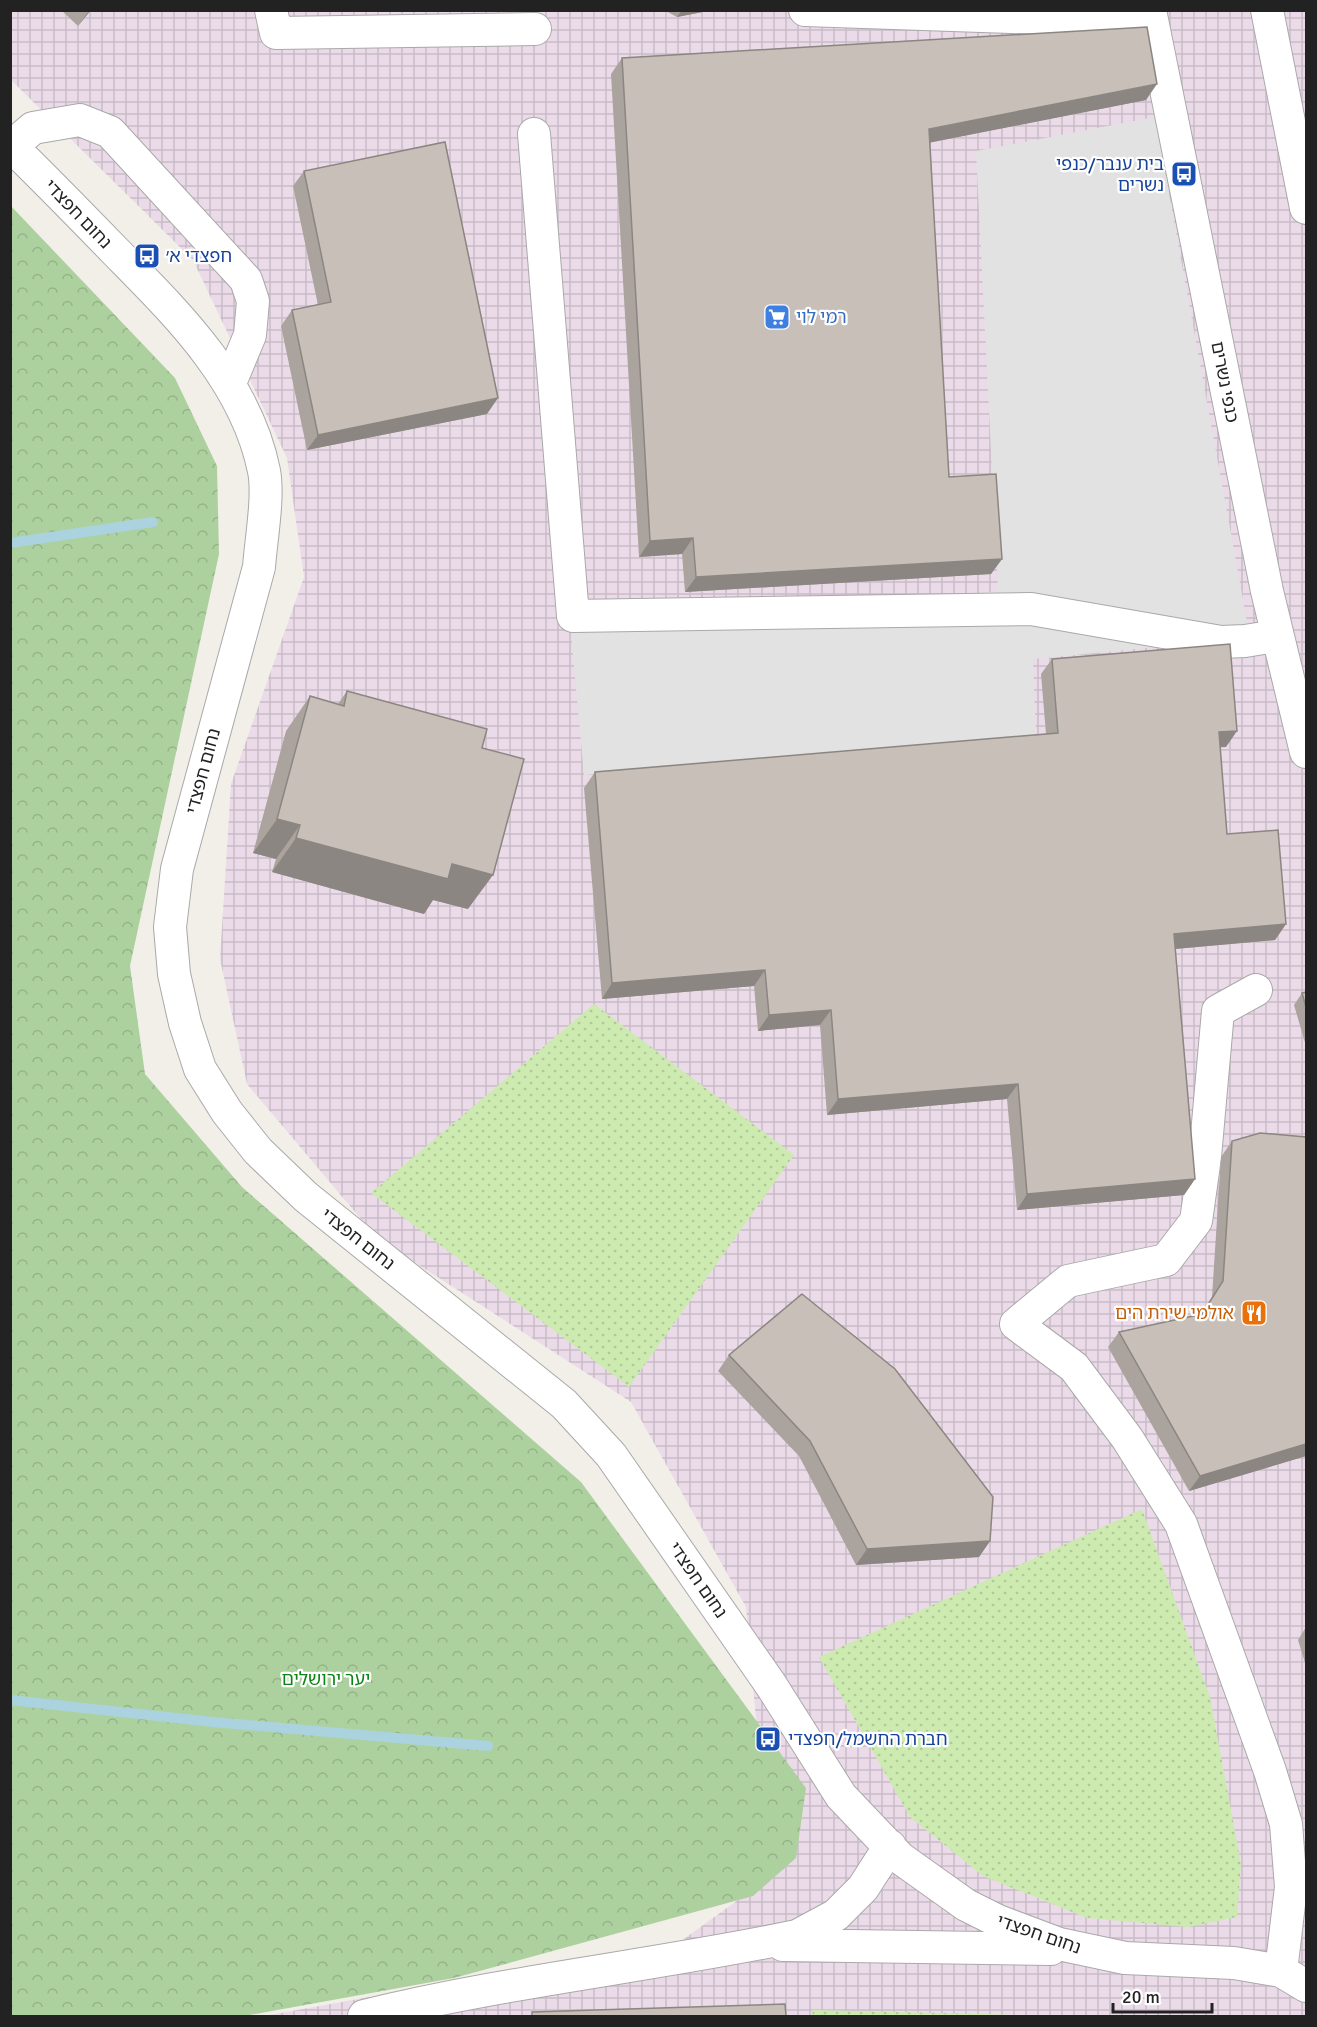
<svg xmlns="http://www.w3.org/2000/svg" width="1317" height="2027" font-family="Signika,'Noto Sans Hebrew',sans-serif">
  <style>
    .industrial { fill: url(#industrial-grid) }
    .grass { fill: url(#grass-dots) }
    .forest { fill: url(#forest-crowns) }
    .parking { fill: #e2e2e2 }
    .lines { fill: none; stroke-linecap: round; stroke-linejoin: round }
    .stream { stroke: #aad3df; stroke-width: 10 }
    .minor-casing { stroke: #a9a9a9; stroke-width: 34 }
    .minor { stroke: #fff; stroke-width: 32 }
    .wall { fill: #aba49e }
    .shaded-wall { fill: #8b8681 }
    .building { fill: #c7bfb8; stroke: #8b8681; stroke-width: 1.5 }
    .labels { text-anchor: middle; stroke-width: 4.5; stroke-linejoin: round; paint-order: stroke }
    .transit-label { font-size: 18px; fill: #164399; stroke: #fff; text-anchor: start }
    .street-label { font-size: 18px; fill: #222; stroke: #fff }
    .shop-label { font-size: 18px; fill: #366cbe; stroke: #fff; text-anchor: start }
    .food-label { font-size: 18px; fill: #c56008; stroke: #fff; text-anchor: end }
    .park-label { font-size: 18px; fill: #0c8416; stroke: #fff }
  </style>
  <defs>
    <pattern id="industrial-grid" width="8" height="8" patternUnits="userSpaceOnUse" patternTransform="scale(1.5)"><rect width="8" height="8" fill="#ebdbe8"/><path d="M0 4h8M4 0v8" fill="none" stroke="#c9bcc7"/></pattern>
    <pattern id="grass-dots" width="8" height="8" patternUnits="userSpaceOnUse" patternTransform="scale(1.5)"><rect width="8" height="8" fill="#cdebb0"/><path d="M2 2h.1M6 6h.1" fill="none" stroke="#b0c997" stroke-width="1.8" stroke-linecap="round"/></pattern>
    <pattern id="forest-crowns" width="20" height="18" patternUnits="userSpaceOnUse" patternTransform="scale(1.5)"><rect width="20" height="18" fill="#add19e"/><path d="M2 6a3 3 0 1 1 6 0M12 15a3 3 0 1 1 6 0" fill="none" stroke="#95b388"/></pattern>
  </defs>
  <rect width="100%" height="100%" fill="#f2efe9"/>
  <path class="industrial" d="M10,11H1306V2016H264L681,1941L770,1877L746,1607L631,1402L377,1238L247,1084L220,959L231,784L304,577L287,458L193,260L11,80Z"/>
  <path class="grass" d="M594,1004L794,1155L629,1387L371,1193Z
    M1142,1509L1210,1697L1241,1864L1237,1917L1188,1927L1087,1918L983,1876L910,1817L819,1657Z
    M812,2010L1057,2016H813Z"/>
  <path class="forest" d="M10,205L175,378L217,466L219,554L130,966L145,1074L242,1187L581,1482L806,1788L796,1858L753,1896L454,1978L244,2016H11Z"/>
  <path class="parking" d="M1155,117L1250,638L1033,659L1036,735L584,775L571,634L998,591L976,151Z"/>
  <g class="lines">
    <path class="stream" d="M10,543L153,522
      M10,1700L213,1722L488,1746"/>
    <g class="minor-casing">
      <path id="minor" d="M271,10L276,33L535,29
        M805,10L1102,20C1124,22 1140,30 1157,45
        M1150,10L1267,591L1306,752
        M1267,10L1306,208
        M534,134L573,616L1031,609L1221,642L1245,641L1276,636
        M10,145C46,180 81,216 116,252C178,315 246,381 264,471C269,496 261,540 259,567L177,869L170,927L174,974L185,1023L200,1069L227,1112L258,1151L306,1197L564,1404L611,1455L771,1685L841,1796L900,1858L966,1905L998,1921L1059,1944L1125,1958L1234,1963L1281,1971L1306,1986
        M12,146L33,128L80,120L110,132L246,280L253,301L250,335L230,383
        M1256,990L1218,1011L1205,1157L1196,1221L1166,1260L1068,1281L1016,1324L1074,1367L1127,1438L1181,1524L1270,1771L1286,1824L1291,1887L1281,1971
        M783,1945L1051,1949
        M364,2016C506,1981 653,1966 797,1936L836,1915L863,1888L890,1846"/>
    </g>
    <use href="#minor" class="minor"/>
  </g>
  <path class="wall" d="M61,10H91L78,26Z
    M664,10H713L677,17Z
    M622,58L1146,100L930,142L949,477L1002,559L991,574L685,592L682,554L639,557L611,74Z
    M304,171L487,414L307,450L281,326L292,310L318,305L293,186Z
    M1052,659L1226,747H1220L1227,834L1286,924L1275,940L1175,949L1195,1179L1184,1195L1017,1210L1007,1099L827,1115L820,1025L758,1031L754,986L602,999L584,788L595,772L1046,734L1041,674Z
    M347,691L482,748L468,909L433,900L424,914L272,872L276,859L253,853L286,731L310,696L338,704Z
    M1306,992V1046L1294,1005L1302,993Z
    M1232,1141L1306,1456L1189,1491L1108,1347L1119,1332L1201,1314L1212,1297L1221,1157Z
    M729,1355L990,1541L979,1557L856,1565L799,1456L718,1371Z
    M1306,1627V1666L1298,1640Z"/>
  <path class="shaded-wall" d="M91,10L78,26L89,11Z
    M682,10H713L677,17Z
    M1157,84L1146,100L918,145L929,129Z
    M498,398L487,414L307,450L318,435Z
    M693,538L682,554L639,557L650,541Z
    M1002,559L991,574L685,592L696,577Z
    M1237,731L1226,747L1208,748L1219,732Z
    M277,819L300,825L276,859L253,853Z
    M296,838L452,864L493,875L468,909L433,900L424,914L272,872Z
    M1286,924L1275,940L1163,950L1174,934Z
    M765,970L754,986L602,999L612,983Z
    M831,1010L820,1025L758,1031L769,1015Z
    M1018,1084L1007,1099L827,1115L838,1099Z
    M1195,1179L1184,1195L1017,1210L1027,1194Z
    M1306,1444V1456L1189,1491L1200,1476Z
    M990,1541L979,1557L856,1565L867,1549Z"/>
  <path class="building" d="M1147,27L1157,84L929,129L949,477L996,474L1002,559L696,577L693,538L650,541L622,58Z
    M445,142L498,398L318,435L292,310L331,302L304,171Z
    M1230,644L1237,731L1219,732L1227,834L1278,830L1286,924L1174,934L1195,1179L1027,1194L1018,1084L838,1099L831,1010L769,1015L765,970L612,983L595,772L1058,733L1052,659Z
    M347,691L487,729L482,748L524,759L493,875L452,864L448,879L296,838L300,825L277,819L310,696L344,706Z
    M1306,992V1007L1302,993Z
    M1260,1133L1306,1137V1444L1200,1476L1119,1332L1202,1314L1223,1281L1232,1141Z
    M802,1294L895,1369L993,1497L990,1541L867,1549L810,1441L729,1355Z
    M785,2004L786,2016H532V2012Z"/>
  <defs>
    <g id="bus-square" transform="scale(1.35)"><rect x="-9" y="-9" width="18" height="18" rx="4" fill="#1a4fb4" stroke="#fff"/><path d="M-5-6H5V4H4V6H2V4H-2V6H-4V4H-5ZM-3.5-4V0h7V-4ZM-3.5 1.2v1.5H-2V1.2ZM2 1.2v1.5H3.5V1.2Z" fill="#fff"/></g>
    <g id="supermarket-square" transform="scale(1.35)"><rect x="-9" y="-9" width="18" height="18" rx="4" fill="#3f7fe0" stroke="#fff"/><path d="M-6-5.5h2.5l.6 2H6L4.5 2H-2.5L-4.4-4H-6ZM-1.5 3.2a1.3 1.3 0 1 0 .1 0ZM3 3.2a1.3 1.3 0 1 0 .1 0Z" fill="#fff"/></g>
    <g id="restaurant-square" transform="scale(1.35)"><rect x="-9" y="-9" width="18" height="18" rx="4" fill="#e8710a" stroke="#fff"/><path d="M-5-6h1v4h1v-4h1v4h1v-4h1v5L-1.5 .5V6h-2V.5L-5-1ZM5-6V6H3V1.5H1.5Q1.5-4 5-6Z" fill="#fff"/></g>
  </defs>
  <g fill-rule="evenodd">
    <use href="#bus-square" x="1184" y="174"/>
    <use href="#bus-square" x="147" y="256"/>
    <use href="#supermarket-square" x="777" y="317"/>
    <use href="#restaurant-square" x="1254" y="1313"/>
    <use href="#bus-square" x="768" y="1739"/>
  </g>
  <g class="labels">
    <g class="transit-label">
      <text x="1164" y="170" text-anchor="end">בית ענבר/כנפי<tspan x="1164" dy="21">נשרים</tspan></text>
      <text x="166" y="262">חפצדי א׳</text>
      <text x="788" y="1745">חברת החשמל/חפצדי</text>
    </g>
    <g class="street-label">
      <text transform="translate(78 214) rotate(46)" y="6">נחום חפצדי</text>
      <text transform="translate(1225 382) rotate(79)" y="6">כנפי נשרים</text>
      <text transform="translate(203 771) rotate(-75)" y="6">נחום חפצדי</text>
      <text transform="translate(358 1239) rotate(38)" y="6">נחום חפצדי</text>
      <text transform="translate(698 1580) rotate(55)" y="6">נחום חפצדי</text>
      <text transform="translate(1039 1934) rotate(19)" y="6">נחום חפצדי</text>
    </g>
    <g class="shop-label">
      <text x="796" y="323">רמי לוי</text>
    </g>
    <g class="food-label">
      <text x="1234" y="1319">אולמי שירת הים</text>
    </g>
    <g class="park-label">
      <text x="326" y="1685">יער ירושלים</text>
    </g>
  </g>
  <rect width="1317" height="2027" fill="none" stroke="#222222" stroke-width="24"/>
  <path d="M1113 2003v9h99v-9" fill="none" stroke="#222222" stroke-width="3"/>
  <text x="1122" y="2003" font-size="18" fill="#222222" stroke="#ffffff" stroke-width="4.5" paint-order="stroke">20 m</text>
</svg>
